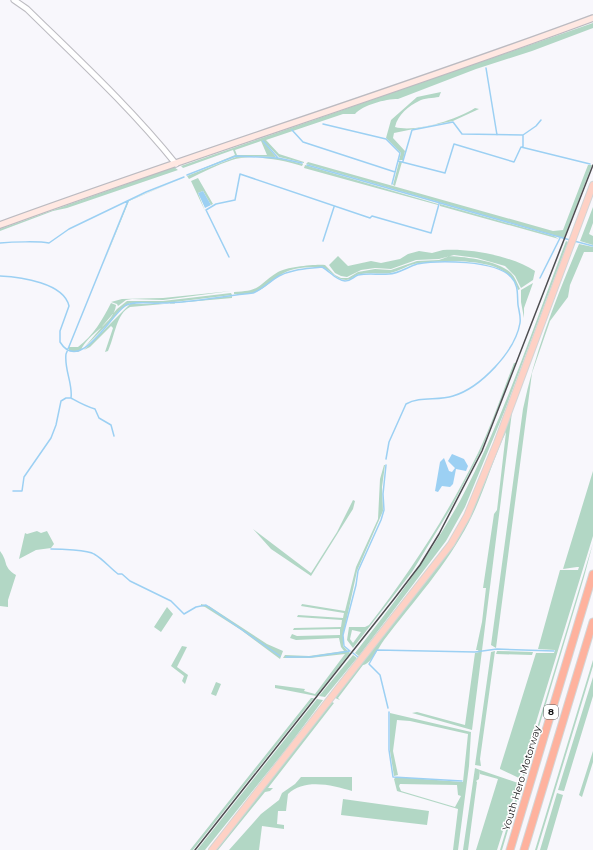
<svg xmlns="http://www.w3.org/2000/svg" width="593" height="850" font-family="Montserrat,sans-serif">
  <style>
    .green { fill: #b2d7c5; fill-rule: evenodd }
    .water { fill: #9cd0f3 }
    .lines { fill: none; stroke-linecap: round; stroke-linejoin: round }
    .stream { stroke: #9cd0f3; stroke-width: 1.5 }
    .tertiary-casing { stroke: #bcbbc1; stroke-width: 7 }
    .secondary-casing { stroke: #bcbbc1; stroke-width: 8 }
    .primary-casing { stroke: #d5d5d5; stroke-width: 8 }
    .motorway-casing { stroke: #d5d5d5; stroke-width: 9 }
    .tertiary { stroke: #fff; stroke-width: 5 }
    .secondary { stroke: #ffe8e2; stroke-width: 5.5 }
    .primary { stroke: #fed1c5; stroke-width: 6 }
    .motorway { stroke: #feb29e; stroke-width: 7 }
    .rail { stroke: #4e4e51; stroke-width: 1.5 }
    .labels { text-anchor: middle; stroke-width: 3; stroke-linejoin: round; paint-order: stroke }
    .shield { fill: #fff; stroke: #5a5a5c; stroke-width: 1 }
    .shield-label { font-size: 9px; font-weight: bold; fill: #141416 }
    .street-label { font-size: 10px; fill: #141416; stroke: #fff }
  </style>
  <rect width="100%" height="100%" fill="#f8f7fc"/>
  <path class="green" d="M593,23V28L532,51L476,69L398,99C385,99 363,105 355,114H343L266,140L279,154L304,162V163L279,157L262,140L276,157L236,156L187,175L235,155L233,150L183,168L181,166ZM261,141L267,155H237L235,150Z
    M441,92L439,97C433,98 424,98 419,101C409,106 398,114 395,127C416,133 458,119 475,108L479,109L453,121L394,133L393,138L405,151L403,160H399L401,153L386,138L391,120L417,97Z
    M236,157L278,158L303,164L302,166C283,160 251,154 232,160C217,165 203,172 189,179L187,176Z
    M308,162L553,231L563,230L588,165H592L564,238L306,164Z
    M399,162H402L395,186L393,185Z
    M305,165L438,204V205L304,168Z
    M174,167L178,170L67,208L53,211L0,231V229Z
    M185,177L129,201L103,265L128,201Z
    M198,178L213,204L211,205L203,191L198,193L205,211L191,181Z
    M440,204L554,236L559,239L440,206Z
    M593,207V223L589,234L593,236V245L580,241Z
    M566,241L568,242L505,410L465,507L446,541L359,656L355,653C394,603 431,554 461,499C504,417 533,328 566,241Z
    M579,244L593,247V252H584L570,285L568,297L550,321L532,373L496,648L491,645L523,409C535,352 556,298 579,244Z
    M443,250C470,248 512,256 535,271L533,280L521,288L515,276L505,266L477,258L454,255L439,259L416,260L391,269L375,268L361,270L347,277L341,276L335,273L329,265L338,256L348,266L371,261L381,263L400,259L408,254L419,251L432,253Z
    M450,256C467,257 499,261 511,273C515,277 517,283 520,289L518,290C509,255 448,261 419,263C409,264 400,271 390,273C381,275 368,271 357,275C353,277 351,280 346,280C336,280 331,270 322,267C311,267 298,267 288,271C275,276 266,289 253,293C247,294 240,294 234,294V292C262,291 257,285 278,272C287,267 315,264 325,265L335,275L341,278H348L358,272L375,269L391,270L417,261L439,260Z
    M533,283L524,308V318L521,302V290Z
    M231,291L163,300L132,299L126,300L118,306L117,304L111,302L122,299L163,298Z
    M231,293L232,295L166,303H130L120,310L108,324L83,349L117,309L127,301H163Z
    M232,296V298L221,299L130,307C116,314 115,336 108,351L105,352L113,328L111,326L90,347L84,350L130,304H165Z
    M111,303L116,305C114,324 88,333 81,350L78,352L69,351V347H78C93,336 103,319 111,303Z
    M514,363H516L481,451L451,508L412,572L353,648L347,640L349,627H365L369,625C411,571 448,514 478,453C492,424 502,393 514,363ZM352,630L361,632L353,643L350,639Z
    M512,412L472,730L412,713L417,712L465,725L475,653L479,652L478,650H476L482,622L486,588H483L494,514L497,510L506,432C492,461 484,493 469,522C447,565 413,602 384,640C379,647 371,664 363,665L338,698L340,700L335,698L452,547Z
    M384,465H385L382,487L383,511L357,571L343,636V646L350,653L316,696L275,688V685L305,689L304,691L315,694L345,654L310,658H283L285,655L309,656L344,651L341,647L339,638L296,640L290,638L292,634L297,636L340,635V629L293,630L294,628L341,627L342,620L297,617L298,615L343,618L344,613L301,606L302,604L345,611L356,567L378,519L380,479Z
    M593,471V536L519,778L500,769V768L536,653H554L555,650L538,649L560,570H578L579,567H577L563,569Z
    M353,500L355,501L353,509L311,576L271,549L253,529L311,573L337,532Z
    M37,531L41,533L47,531L54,544L51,548L36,550L19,559L25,533L27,534Z
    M593,543L584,577L502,850H500Z
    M0,551C9,563 2,566 16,575L8,600V607L0,606Z
    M201,604L209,606L267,644L283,651L280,659L241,630L205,607L201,606Z
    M167,607L173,614L161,632L154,627Z
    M182,646L187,647L177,667L188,675L185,684L182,681L184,676L171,666Z
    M495,651L480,759L481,766L475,765L491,652Z
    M497,651L533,652L532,655L496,654Z
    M353,655L357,658L325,697L319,696Z
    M593,660V666L537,850H535Z
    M593,677V696L564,791L558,790Z
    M216,682L221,684L216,696L211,694Z
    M311,698H314L197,845L193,850H190Z
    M317,699L323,700L288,747L205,850H197Z
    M332,702L334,703L268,788H273L270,791L265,792L218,850H215Z
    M390,713L471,732L469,766L458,850H453L458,809L397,791L394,779L396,777L463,782L468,734L410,721L397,720L393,751L398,775L394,776L390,751ZM400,784L457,785L458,795L461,796L455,807L401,791L399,786Z
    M593,751V762L582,797L579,795Z
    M475,768L480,770L479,779L476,781L477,782L468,850H463Z
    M480,770L518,783L497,850H476L498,779L480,774Z
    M301,777H352V791C333,785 304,778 288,794L286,811H278L277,824L284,825V829L262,826L259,850H229L261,814L279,800L282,793L295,784Z
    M557,793L563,795L547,850H540Z
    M343,799L429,811L427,825L341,815Z"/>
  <path class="water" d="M203,191L211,205L205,208L198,193Z
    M452,454L464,459L468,466L466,471L456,469L453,484L450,487L442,486L438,492L435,491L440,462L444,458L449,471L452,472L455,468L448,461Z"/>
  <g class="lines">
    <path class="stream" d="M486,68L497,135
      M323,124L386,139L400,153L392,184
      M292,130L303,142L395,172
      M523,135L536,126L541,120
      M263,141L278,158L302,163
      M398,161L445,173L454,144L514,162L521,147L590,164
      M403,161L412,130L453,122L462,134L523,135V147
      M307,165L570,240
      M187,175L236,156L278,158
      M323,241L334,207
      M574,241L593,246
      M0,243C12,242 39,241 49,243L69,229L146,192L184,177
      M229,257L206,210L216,204L235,200L240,174L370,218L372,216L431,233L439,204
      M0,276C21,277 64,283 69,306L60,331V342C80,374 109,317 125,306C133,300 152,304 162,303C192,303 223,296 253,293C263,289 270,281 279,276C292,269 307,269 322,267C330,271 335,280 345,281C351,281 353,277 358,275C369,273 378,275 389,274C397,274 408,267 417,264C438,260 496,260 511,277C519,285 517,295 518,305C519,311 521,317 520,323C515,352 480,388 453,396C438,401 420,396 406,404L389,442L386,459
      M540,278L560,238
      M71,398C80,403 85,406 95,409L99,418L111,425L114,436
      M13,491H22L24,477L51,438L56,425L61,401L66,398H71C73,384 64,369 66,354L128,201
      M51,549C60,549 88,550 94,554C103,559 110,568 118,574H122L130,581L171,601L184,614L196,607L206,605L280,656
      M350,651L344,646L343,635L356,585L358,571L381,520L384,510L383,494L386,465
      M353,653L358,657
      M286,657H310L350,651
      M388,708L380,675L369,664L377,650L475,652L497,649L554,651
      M389,712V750L393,777L462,781"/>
    <g class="tertiary-casing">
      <path id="tertiary" d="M14,0L27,9C78,59 131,108 176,164"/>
    </g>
    <g class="secondary-casing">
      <path id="secondary" d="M0,225C197,153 397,91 593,18"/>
    </g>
    <g class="primary-casing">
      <path id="primary" d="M212,850L451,544L467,516L497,443L593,185"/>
    </g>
    <g class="motorway-casing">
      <path id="motorway" d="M510,850L593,574
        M524,850L593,622"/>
    </g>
    <use href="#tertiary" class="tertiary"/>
    <use href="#secondary" class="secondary"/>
    <use href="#primary" class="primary"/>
    <use href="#motorway" class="motorway"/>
    <path class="rail" d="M195,850L394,599L420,565L439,534L482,451L593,165"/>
  </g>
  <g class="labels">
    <rect class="shield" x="544" y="705" width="14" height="14" rx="3"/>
    <g class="shield-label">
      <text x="551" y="715">8</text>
    </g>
    <g class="street-label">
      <text transform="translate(521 778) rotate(-73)" y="4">Youth Hero Motorway</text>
    </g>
  </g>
</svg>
